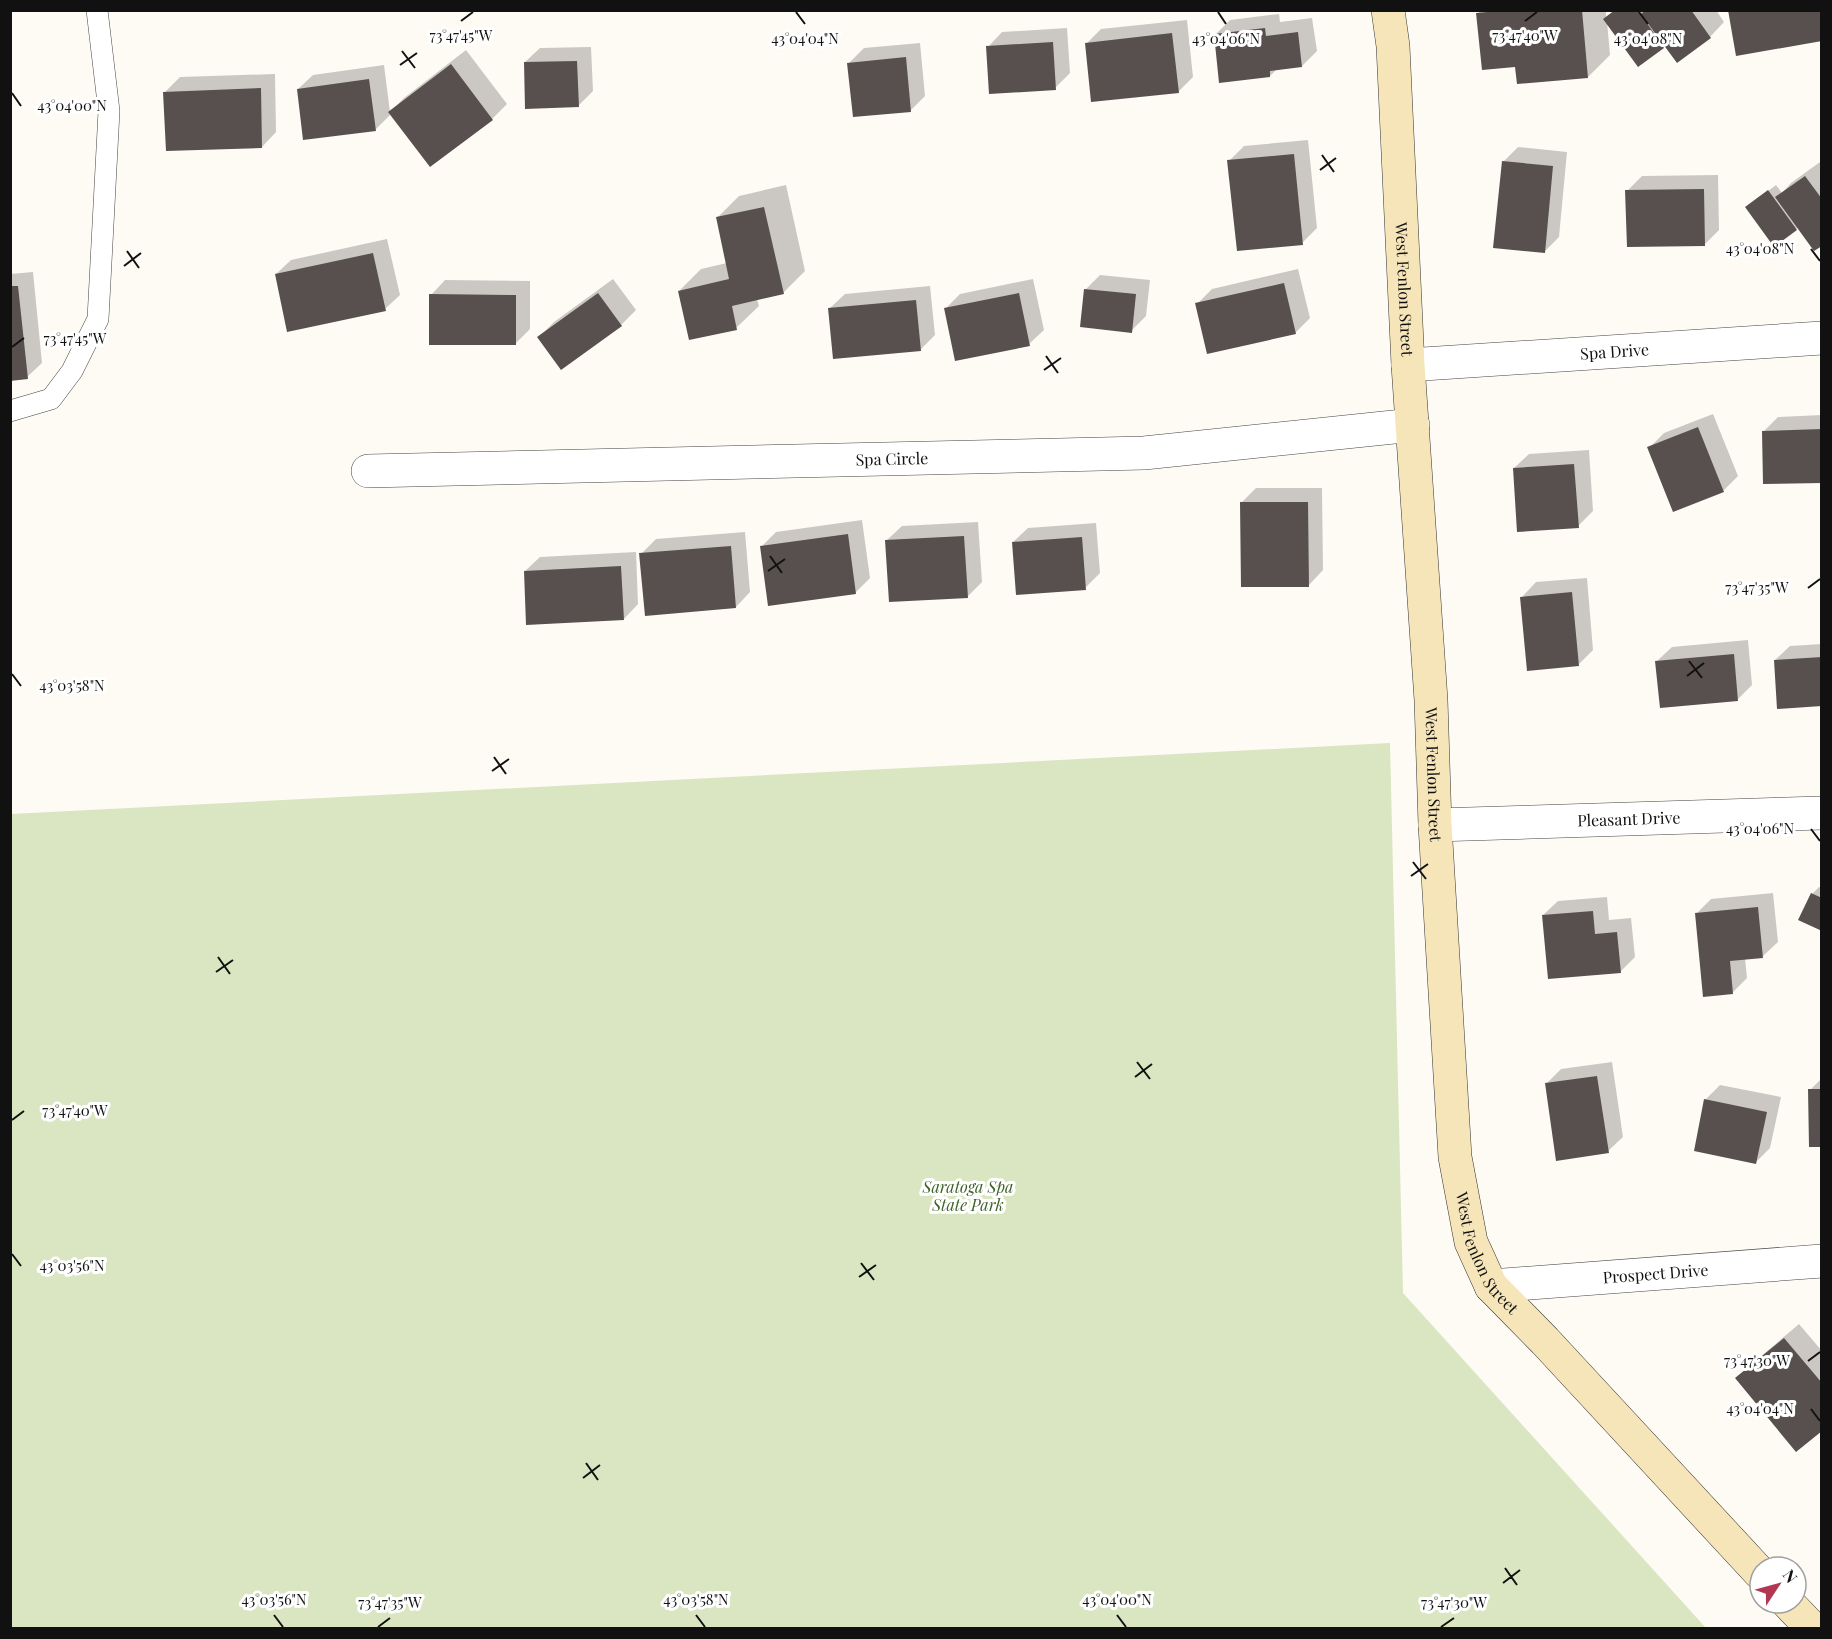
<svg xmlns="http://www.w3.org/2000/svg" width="1832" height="1639" font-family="'Playfair Display',serif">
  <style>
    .green { fill: #dae6c1 }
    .shadow { fill: #0003 }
    .building { fill: #58504e }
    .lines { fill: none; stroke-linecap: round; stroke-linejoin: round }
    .lane-casing { stroke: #444; stroke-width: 22 }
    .street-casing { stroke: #444; stroke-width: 34 }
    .secondary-casing { stroke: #333; stroke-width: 34 }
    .lane { stroke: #fff; stroke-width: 21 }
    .street { stroke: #fff; stroke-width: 33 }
    .secondary { stroke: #f6e5b8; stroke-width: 33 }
    .ticks { fill: none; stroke: #111; stroke-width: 2 }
    .labels { text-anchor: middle; stroke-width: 6; stroke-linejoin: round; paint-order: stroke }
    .street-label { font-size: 16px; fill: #111; stroke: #fff }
    .park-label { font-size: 16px; font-style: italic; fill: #3d6227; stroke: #fff }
    .ticks-label { font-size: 15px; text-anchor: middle; fill: #111; stroke: #fff; stroke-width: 6; stroke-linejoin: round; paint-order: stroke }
  </style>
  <rect width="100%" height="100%" fill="#fefbf5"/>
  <path class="green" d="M1390,743L1403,1293L1706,1628H11V814Z"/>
  <path class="shadow" d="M1481,10H1606V18L1614,10H1716L1724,22L1710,37L1666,44L1638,65L1607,21L1610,55L1588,77L1517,65L1478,14Z
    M1279,14L1280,22L1312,18L1317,51L1302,66L1277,69L1270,76L1215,35L1230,20Z
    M1187,20L1193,77L1178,92L1086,44L1101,29Z
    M1067,28L1070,73L1055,88L988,47L1002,32Z
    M920,43L925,96L911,110L849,63L864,48Z
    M591,47L593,91L578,106L525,62L540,48Z
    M466,50L507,104L492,119L391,114L376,129L298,89L313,75L384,65L390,112L404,98Z
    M275,74L276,132L262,147L165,92L180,77Z
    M1308,140L1317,228L1302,243L1229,161L1244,146Z
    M1518,147L1567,152L1559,237L1544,252L1503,162Z
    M1820,162L1822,164V244L1798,227L1796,229L1747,207L1776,185L1782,193L1791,183Z
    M1718,175L1719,230L1704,245L1627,191L1642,176Z
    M786,185L805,271L783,293L757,299L759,306L736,328L679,291L701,269L727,263L717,218L739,196Z
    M387,239L400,295L385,309L276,274L291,260Z
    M1298,269L1310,318L1295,333L1197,304L1212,289Z
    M33,272L42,363L27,377L10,379V274Z
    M1100,275L1150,280L1146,316L1131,331L1085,290Z
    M613,279L636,310L621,325L562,368L539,337L554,322Z
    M1033,279L1044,330L1029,344L945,309L960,294Z
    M445,280L530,281V329L515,344L431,295Z
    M930,286L935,335L920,350L830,308L845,294Z
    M1713,414L1738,476L1723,491L1649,448L1664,433Z
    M1822,415V481L1764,431L1778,417Z
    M1589,450L1593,511L1578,526L1514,468L1529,454Z
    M1256,488H1322L1323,570L1309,585L1242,502Z
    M862,520L870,578L855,593L761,547L776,532Z
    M978,522L982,582L967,597L887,540L902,526Z
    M1096,523L1100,573L1085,588L1013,542L1028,528Z
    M745,532L750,592L736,607L641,554L656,539Z
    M636,552L638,604L624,619L525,571L540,557Z
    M1587,578L1593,650L1579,664L1522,597L1536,582Z
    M1748,640L1752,685L1737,700L1657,661L1672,647Z
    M1822,644V705L1775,660L1790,646Z
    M1819,887L1822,888V930L1812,894Z
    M1773,893L1778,942L1763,956L1745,958L1747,978L1732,993L1696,914L1711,899Z
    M1607,897L1609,920L1631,918L1635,957L1620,972L1543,915L1558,901Z
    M1612,1062L1623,1137L1608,1151L1546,1084L1561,1069Z
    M1822,1078V1145L1810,1090Z
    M1720,1085L1781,1097L1770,1148L1756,1162L1705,1100Z
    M1799,1324L1822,1351V1429L1737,1378L1752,1364Z"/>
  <path class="building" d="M1510,10H1582L1588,78L1517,84L1515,67L1482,70L1476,13Z
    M1615,10H1638L1664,48L1638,67L1603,19Z
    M1646,10H1691L1711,38L1677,63L1641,14Z
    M1728,10H1822V41L1736,56Z
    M1265,28L1266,36L1298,32L1302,67L1270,71V77L1219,83L1214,34Z
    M1172,33L1179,93L1091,102L1085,43Z
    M1053,42L1056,90L989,94L986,46Z
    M906,57L911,112L853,117L847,63Z
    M577,61L579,107L525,109L524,62Z
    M451,64L493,120L430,167L388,112Z
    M369,79L376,131L303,140L297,89Z
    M261,88L262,148L166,151L163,92Z
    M1294,154L1303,245L1237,251L1227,160Z
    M1502,161L1553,166L1545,253L1493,248Z
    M1805,176L1822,199V246L1814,251L1775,197Z
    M1704,189L1705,246L1627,247L1625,190Z
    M1768,190L1797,230L1774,247L1745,207Z
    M764,207L784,294L732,306L737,330L689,340L678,291L729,279L716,217Z
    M373,253L386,311L287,332L275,274Z
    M1284,283L1296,334L1207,354L1195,303Z
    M10,286H18L28,379L10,381Z
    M1084,289L1136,294L1132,333L1080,327Z
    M598,293L622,326L561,370L537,337Z
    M1019,293L1030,346L955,361L944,308Z
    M429,294L516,295V345H429Z
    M916,300L921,351L833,359L828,308Z
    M1698,427L1724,492L1673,512L1647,447Z
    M1822,429V483L1763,484L1762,431Z
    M1574,464L1579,528L1517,532L1513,468Z
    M1240,502H1308L1309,587H1241Z
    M848,534L856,594L768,606L760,546Z
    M964,536L968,598L889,602L885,540Z
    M1082,537L1086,590L1016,595L1012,542Z
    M731,546L736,608L645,616L639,553Z
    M621,566L624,620L526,625L524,571Z
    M1572,592L1579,666L1527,671L1520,597Z
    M1734,654L1738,701L1660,708L1655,661Z
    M1822,657V706L1777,709L1774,660Z
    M1811,893L1822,898V931L1798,920Z
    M1758,907L1763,958L1730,961L1733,994L1703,997L1695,913Z
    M1593,911L1595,934L1617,932L1621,973L1548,979L1542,915Z
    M1597,1076L1609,1153L1556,1161L1545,1083Z
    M1808,1089H1822V1147H1809Z
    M1704,1099L1767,1112L1756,1164L1694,1151Z
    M1784,1338L1822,1383V1431L1796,1452L1735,1378Z"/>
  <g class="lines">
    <g class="lane-casing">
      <path id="lane" d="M10,411L51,399L72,371L98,319L109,111L97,10"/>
    </g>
    <g class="street-casing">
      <g id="street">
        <path id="s1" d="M1408,365L1822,338"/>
        <path id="s2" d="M368,471L1144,453L1413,425"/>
        <path id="s3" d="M1435,825L1822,813"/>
        <path id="s4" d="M1491,1286L1822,1261"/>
      </g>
    </g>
    <g class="secondary-casing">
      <g id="secondary">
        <path id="s5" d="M1388,10L1393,46L1408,365L1431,700L1435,825L1455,1157L1471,1242L1491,1286L1545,1341L1760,1573"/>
        <path d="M1788,1603L1812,1628"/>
      </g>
    </g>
    <use href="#lane" class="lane"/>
    <use href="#street" class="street"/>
    <use href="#secondary" class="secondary"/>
  </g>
  <path class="ticks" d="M796,12L805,24M1218,12L1226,24M1639,12L1648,24M461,21L473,12M1525,21L1537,12M402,51L415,68M400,65L417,53M12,93L21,106M1322,155L1334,172M1320,170L1336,158M1811,249L1820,261M127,251L139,268M124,266L141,253M12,347L24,338M1046,356L1058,373M1044,370L1061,358M770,556L782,573M768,571L785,559M1808,588L1820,579M1689,661L1702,678M12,674L21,686M1687,676L1704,663M494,757L506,774M492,771L509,759M1811,829L1820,841M1413,862L1426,879M1411,876L1428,864M218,957L230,974M216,972L233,960M1137,1062L1150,1079M1135,1077L1152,1064M12,1120L24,1111M12,1254L21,1266M861,1263L874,1280M859,1277L876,1265M1808,1361L1820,1352M1811,1409L1820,1421M586,1463L598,1480M583,1478L600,1465M1505,1568L1517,1585M1503,1583L1520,1570M274,1615L283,1627M696,1615L705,1627M1117,1615L1126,1627M378,1627L390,1618M1441,1627L1454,1618"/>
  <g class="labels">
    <g class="street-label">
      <text dy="6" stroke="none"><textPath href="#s5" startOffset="280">West Fenlon Street</textPath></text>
      <text dy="6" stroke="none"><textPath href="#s1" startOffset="207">Spa Drive</textPath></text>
      <text dy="6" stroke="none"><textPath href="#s2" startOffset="524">Spa Circle</textPath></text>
      <text dy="6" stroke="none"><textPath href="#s5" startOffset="766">West Fenlon Street</textPath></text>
      <text dy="6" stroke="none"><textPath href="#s3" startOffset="194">Pleasant Drive</textPath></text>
      <text dy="6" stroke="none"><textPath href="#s5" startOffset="1252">West Fenlon Street</textPath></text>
      <text dy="6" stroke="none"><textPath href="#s4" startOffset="165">Prospect Drive</textPath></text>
    </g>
    <g class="park-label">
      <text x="968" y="1193">Saratoga Spa<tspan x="968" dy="18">State Park</tspan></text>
    </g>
  </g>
  <g class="ticks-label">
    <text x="461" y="41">73°47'45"W</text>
    <text x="1525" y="41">73°47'40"W</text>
    <text x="805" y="44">43°04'04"N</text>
    <text x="1648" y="44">43°04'08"N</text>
    <text x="1226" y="44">43°04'06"N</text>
    <text x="72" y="111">43°04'00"N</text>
    <text x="1760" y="254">43°04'08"N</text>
    <text x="75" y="344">73°47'45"W</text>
    <text x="1757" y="593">73°47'35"W</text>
    <text x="72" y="691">43°03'58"N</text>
    <text x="1760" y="834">43°04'06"N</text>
    <text x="75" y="1116">73°47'40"W</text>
    <text x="72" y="1271">43°03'56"N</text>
    <text x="1757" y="1366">73°47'30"W</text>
    <text x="1760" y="1414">43°04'04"N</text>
    <text x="274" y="1605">43°03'56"N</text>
    <text x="696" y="1605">43°03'58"N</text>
    <text x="1117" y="1605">43°04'00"N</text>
    <text x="390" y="1608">73°47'35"W</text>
    <text x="1454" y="1608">73°47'30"W</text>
  </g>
  <rect width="1832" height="1639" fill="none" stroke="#111111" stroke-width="24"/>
  <g transform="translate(1778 1585) rotate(54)"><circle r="28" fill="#ffffff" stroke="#a0a0a0" stroke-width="1.5"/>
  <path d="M0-4.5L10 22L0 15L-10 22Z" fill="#b23751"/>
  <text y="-9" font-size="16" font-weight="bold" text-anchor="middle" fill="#111111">N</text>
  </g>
</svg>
